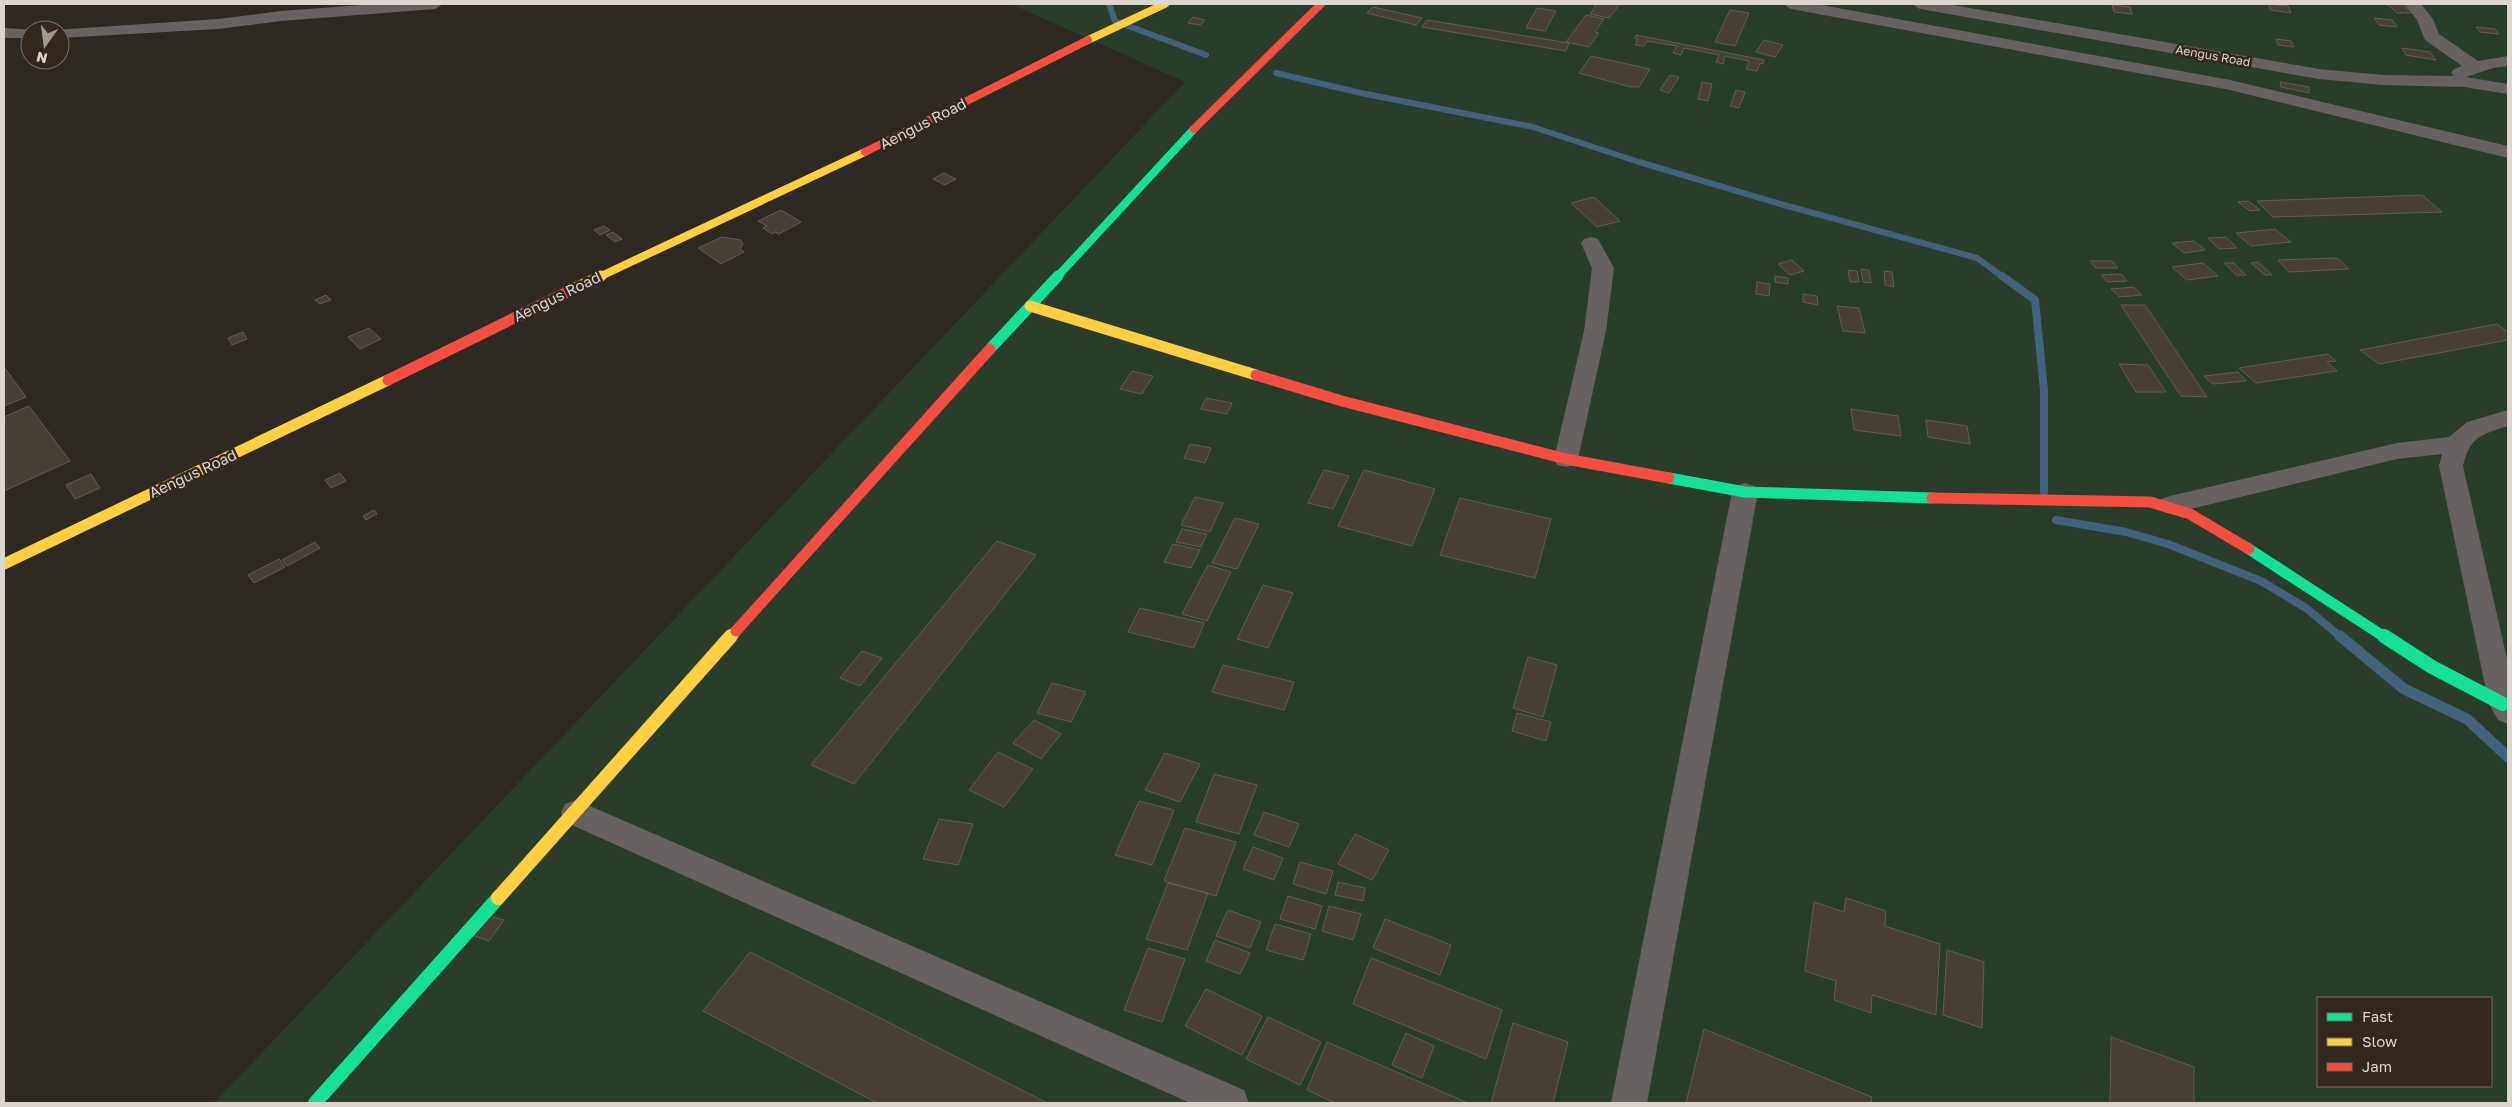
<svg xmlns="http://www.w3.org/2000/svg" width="2512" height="1107" font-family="'Golos Text',sans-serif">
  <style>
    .green { fill: #2a3c2a; fill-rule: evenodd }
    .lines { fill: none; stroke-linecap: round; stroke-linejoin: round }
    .stream-far2 { stroke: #43627c; stroke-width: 6 }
    .stream-far1 { stroke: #43627c; stroke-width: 8 }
    .stream { stroke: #43627c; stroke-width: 11 }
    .building { fill: #473e36; stroke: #615c58 }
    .street { fill: #686161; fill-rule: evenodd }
    .fast-far2 { stroke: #16e098; stroke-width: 8 }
    .fast-far1 { stroke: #16e098; stroke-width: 11 }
    .fast { stroke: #16e098; stroke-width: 14 }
    .slow-far2 { stroke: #ffcf43; stroke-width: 8 }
    .slow-far1 { stroke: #ffcf43; stroke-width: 11 }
    .slow { stroke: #ffcf43; stroke-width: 14 }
    .jam-far1 { stroke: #f24e42; stroke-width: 8 }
    .jam { stroke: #f24e42; stroke-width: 11 }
    .labels { text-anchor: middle; stroke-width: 5; stroke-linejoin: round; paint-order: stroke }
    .far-street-label { font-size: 12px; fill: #dcd5cf; stroke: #33281f }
    .street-label { font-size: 15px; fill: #dcd5cf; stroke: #33281f }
  </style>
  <rect width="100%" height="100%" fill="#2f2924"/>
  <path class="green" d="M1011,4H2508V1103H214L1185,82ZM2318,998H2491V1086H2318Z"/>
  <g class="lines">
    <path class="stream-far2" d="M1109,4L1115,21L1206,55
      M1276,73L1361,93L1533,127L1639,162L1784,205L1977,258L2003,277"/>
    <path class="stream-far1" d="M2002,276L2035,300L2044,390V492
      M2056,520L2126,532L2168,544L2261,581L2306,608L2342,638"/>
    <path class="stream" d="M2340,636L2404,689L2467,719L2508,757"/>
  </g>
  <path class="building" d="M1597,4H1620L1609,18L1590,14Z
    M2268,4L2288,6L2291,13L2271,10Z
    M2387,4H2402L2413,13H2397Z
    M2112,5L2130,7L2132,14L2114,12Z
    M1373,7L1422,18L1416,25L1367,13Z
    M1537,8L1556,11L1545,31L1526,28Z
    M1730,10L1749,13L1735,46L1715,42Z
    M1586,15L1604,19L1595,32L1599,33L1589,47L1566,42Z
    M1193,17L1205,20L1200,25L1188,23Z
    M2374,18L2392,20L2397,27L2379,25Z
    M1427,20L1569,43L1566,51L1422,27Z
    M2476,27L2495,29L2499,34L2480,32Z
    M1636,35L1764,60L1763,64L1760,63L1757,71L1746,69L1749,61L1725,56L1723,64L1716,62L1719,55L1684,48L1681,55L1673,53L1677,46L1647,41L1644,46L1635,45L1638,39L1635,38Z
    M2276,39L2291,41L2294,47L2278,45Z
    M1764,40L1783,45L1775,57L1756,52Z
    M2402,48L2430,52L2436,60L2406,55Z
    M1591,56L1650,69L1639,87H1631L1579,73Z
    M1670,75L1679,77L1669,93L1660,90Z
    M1702,82L1712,84L1708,101L1698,99Z
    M2280,82L2309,87V93L2281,87Z
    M1736,90L1745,92L1739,108L1730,106Z
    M944,173L956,179L945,185L933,179Z
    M2422,195L2442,212L2273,217L2257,201Z
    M1594,197L1620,221L1597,227L1571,203Z
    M2248,201L2260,210L2250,211L2238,202Z
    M781,210L801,222L779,234L775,232L772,234L763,228L767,226L758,221Z
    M604,226L610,230L600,235L594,230Z
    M2275,229L2291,242L2251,246L2236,233Z
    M613,232L622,239L615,242L606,235Z
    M722,237L741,240L743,244L740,249L744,252L721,264L698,248Z
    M2226,237L2237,248L2219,249L2208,238Z
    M2194,241L2205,250L2184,253L2172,243Z
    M2337,258L2349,269L2289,272L2278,260Z
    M1792,260L1804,271L1790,275L1778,264Z
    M2090,261H2112L2118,268H2096Z
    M2258,262L2272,275H2265L2251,263Z
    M2203,263L2218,276L2187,280L2172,267Z
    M2224,263H2234L2246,275H2236Z
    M1861,269L1869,270L1871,283L1863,282Z
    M1848,270L1857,271L1859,282H1850Z
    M1884,271L1892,272L1894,287L1885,285Z
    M2121,274L2127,281L2107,282L2101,275Z
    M1775,276L1788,278V284L1775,282Z
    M1757,282L1770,284L1769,296L1756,294Z
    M2134,287L2142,295L2120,297L2111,289Z
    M1803,294L1817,296L1818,305L1803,302Z
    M326,295L331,300L320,304L315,300Z
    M2121,305H2145L2207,397L2181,396Z
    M1837,306L1859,308L1865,333L1843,331Z
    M2497,324L2508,332V340L2379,364L2360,350Z
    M369,328L381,339L360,349L348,337Z
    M243,332L247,339L232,345L228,338Z
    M2328,354L2336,361L2327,362L2337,371L2256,383L2239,368Z
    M2119,364L2148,365L2166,392H2136Z
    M4,367L26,397L4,406Z
    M1132,371L1153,376L1142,394L1120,389Z
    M2238,372L2246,381L2213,384L2204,376Z
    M1206,398L1232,403L1227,414L1201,409Z
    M29,406L70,461L4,491V417Z
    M1851,409L1898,416L1901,436L1854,430Z
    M1926,420L1967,426L1970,444L1928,437Z
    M1190,444L1211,448L1205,463L1184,458Z
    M1324,470L1349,476L1333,509L1308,503Z
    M1364,470L1435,489L1412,546L1338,526Z
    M340,473L346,481L331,488L325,480Z
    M91,474L100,488L75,499L66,485Z
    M1195,497L1223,503L1210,532L1181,525Z
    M1460,498L1551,519L1535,578L1440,555Z
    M374,510L377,514L366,520L363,516Z
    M1235,518L1259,524L1237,569L1212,563Z
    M1182,529L1207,534L1201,547L1176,542Z
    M997,541L1036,555L854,784L811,765Z
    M315,542L320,548L287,566L282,560Z
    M1173,544L1200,550L1191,568L1164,562Z
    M279,559L285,567L254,583L248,575Z
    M1208,565L1231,572L1207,621L1182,614Z
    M1263,585L1293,593L1268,648L1237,639Z
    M1140,608L1204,623L1194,648L1128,632Z
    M862,651L882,658L860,686L840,678Z
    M1528,657L1557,665L1543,717L1513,708Z
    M1223,665L1294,682L1284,710L1212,692Z
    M1052,683L1086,692L1071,722L1037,713Z
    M1517,713L1551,722L1546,741L1512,731Z
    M1034,720L1061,734L1041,759L1013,743Z
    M998,752L1033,769L1004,807L969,790Z
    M1165,753L1200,764L1180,802L1145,790Z
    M1214,774L1257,785L1239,834L1196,822Z
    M1139,801L1174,810L1152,865L1115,855Z
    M1264,812L1299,824L1289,847L1254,835Z
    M939,819L973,824L958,865L923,859Z
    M1185,828L1236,842L1216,896L1164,881Z
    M1355,834L1389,850L1372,880L1338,864Z
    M1253,847L1283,858L1274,880L1243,869Z
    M1300,862L1333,871L1326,894L1293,884Z
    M1338,882L1365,888L1363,901L1335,895Z
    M1168,883L1208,893L1187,950L1146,939Z
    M1288,896L1322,906L1315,929L1280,919Z
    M1846,898L1886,911L1885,926L1940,944L1936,1015L1872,995L1871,1013L1834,1000L1836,981L1805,971L1814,902L1844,912Z
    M1329,906L1361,914L1353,940L1322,931Z
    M1228,910L1261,922L1250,948L1216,936Z
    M487,915L504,920L489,941L472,935Z
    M1385,919L1451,945L1440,975L1373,948Z
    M1275,924L1311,934L1303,960L1266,950Z
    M1215,940L1250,953L1240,974L1206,961Z
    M1148,948L1185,959L1162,1022L1124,1010Z
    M1947,950L1984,962L1982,1028L1943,1015Z
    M750,952L1047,1103H877L703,1011Z
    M1371,958L1502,1010L1486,1059L1353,1004Z
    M1206,989L1262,1016L1242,1055L1185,1026Z
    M1268,1017L1321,1042L1300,1085L1246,1059Z
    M1513,1023L1568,1042L1553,1103H1491Z
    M1704,1029L1872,1097L1871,1103H1686Z
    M1406,1033L1434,1046L1422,1078L1392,1065Z
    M2111,1037L2194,1067V1103H2110Z
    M1327,1042L1468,1103H1335L1307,1090Z"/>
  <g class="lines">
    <path class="street" d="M375,4H443L435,9L281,21L218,29L60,38V30H54L218,19L281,11Z
      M1783,4H1816L2230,80L2508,146V158L2230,90L1791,9Z
      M1912,4H1947L2319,69L2383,75L2454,76L2451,73L2454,69L2462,66L2425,40L2417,20L2405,4H2421L2433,19L2439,34L2478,61L2508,56V66L2493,68L2466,77L2508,84V94L2464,87L2383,85L2319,79L1920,9Z
      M4,28L36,30H30V38H4Z
      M1591,237L1598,239L1614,268L1606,331L1578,459L1575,465L1566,467L1557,465L1554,459L1584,331L1592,268L1581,243L1584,239Z
      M2508,410V426C2481,435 2470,436 2463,466L2508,663V724L2498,720L2489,704L2439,466L2442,454L2397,459L2170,514L2161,511L2157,505L2161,499L2170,496L2397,443L2449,437L2467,422Z
      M1745,483L1754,486L1758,492L1647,1103H1611L1732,492L1736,486Z
      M576,800L1244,1090L1249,1103H1190L565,822L561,813L565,804Z"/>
    <path class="fast-far2" d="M1057,277L1194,129"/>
    <path class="fast-far1" d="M990,349L1058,276
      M1669,478L1745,492L1932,498
      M2249,549L2386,638"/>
    <path class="fast" d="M2384,636L2432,667L2503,704
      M315,1103L498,898"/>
    <path class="slow-far2" d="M1088,40L1165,4
      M599,277L865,152"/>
    <path class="slow-far1" d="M569,291L601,276
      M1030,306L1256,375
      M4,564L388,380
      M730,638L736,631"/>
    <path class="slow" d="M498,898L731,636"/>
    <path class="jam-far1" d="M1194,129L1321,4
      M865,152L1088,40"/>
    <path class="jam" d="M1256,375L1342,401L1566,459L1669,478
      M388,380L569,291
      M1932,498L2150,502L2190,514L2249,549
      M736,631L990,349"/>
  </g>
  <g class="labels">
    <g class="far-street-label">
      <text transform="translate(2213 56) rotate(10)" y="4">Aengus Road</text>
    </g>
    <g class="street-label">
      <text transform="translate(923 124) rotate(-27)" y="5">Aengus Road</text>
      <text transform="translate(557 297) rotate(-26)" y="5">Aengus Road</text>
      <text transform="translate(193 474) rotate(-25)" y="5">Aengus Road</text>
    </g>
  </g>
  <rect width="2512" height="1107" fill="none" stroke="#dcd5cf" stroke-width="10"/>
  <rect x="2317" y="997" width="175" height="90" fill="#33281f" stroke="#776d65"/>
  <rect x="2327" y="1013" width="25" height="8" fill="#16e098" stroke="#776d65"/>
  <text x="2362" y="1022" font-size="15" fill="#dcd5cf">Fast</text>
  <rect x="2327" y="1038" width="25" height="8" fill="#ffcf43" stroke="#776d65"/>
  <text x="2362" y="1047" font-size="15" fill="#dcd5cf">Slow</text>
  <rect x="2327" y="1063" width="25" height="8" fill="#f24e42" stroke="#776d65"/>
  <text x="2362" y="1072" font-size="15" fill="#dcd5cf">Jam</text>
  <g transform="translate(45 45) rotate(194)"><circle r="24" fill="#33281f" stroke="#776d65"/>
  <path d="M0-4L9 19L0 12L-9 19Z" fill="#9f9993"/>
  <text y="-8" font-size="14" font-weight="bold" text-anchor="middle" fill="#dcd5cf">N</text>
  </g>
</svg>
